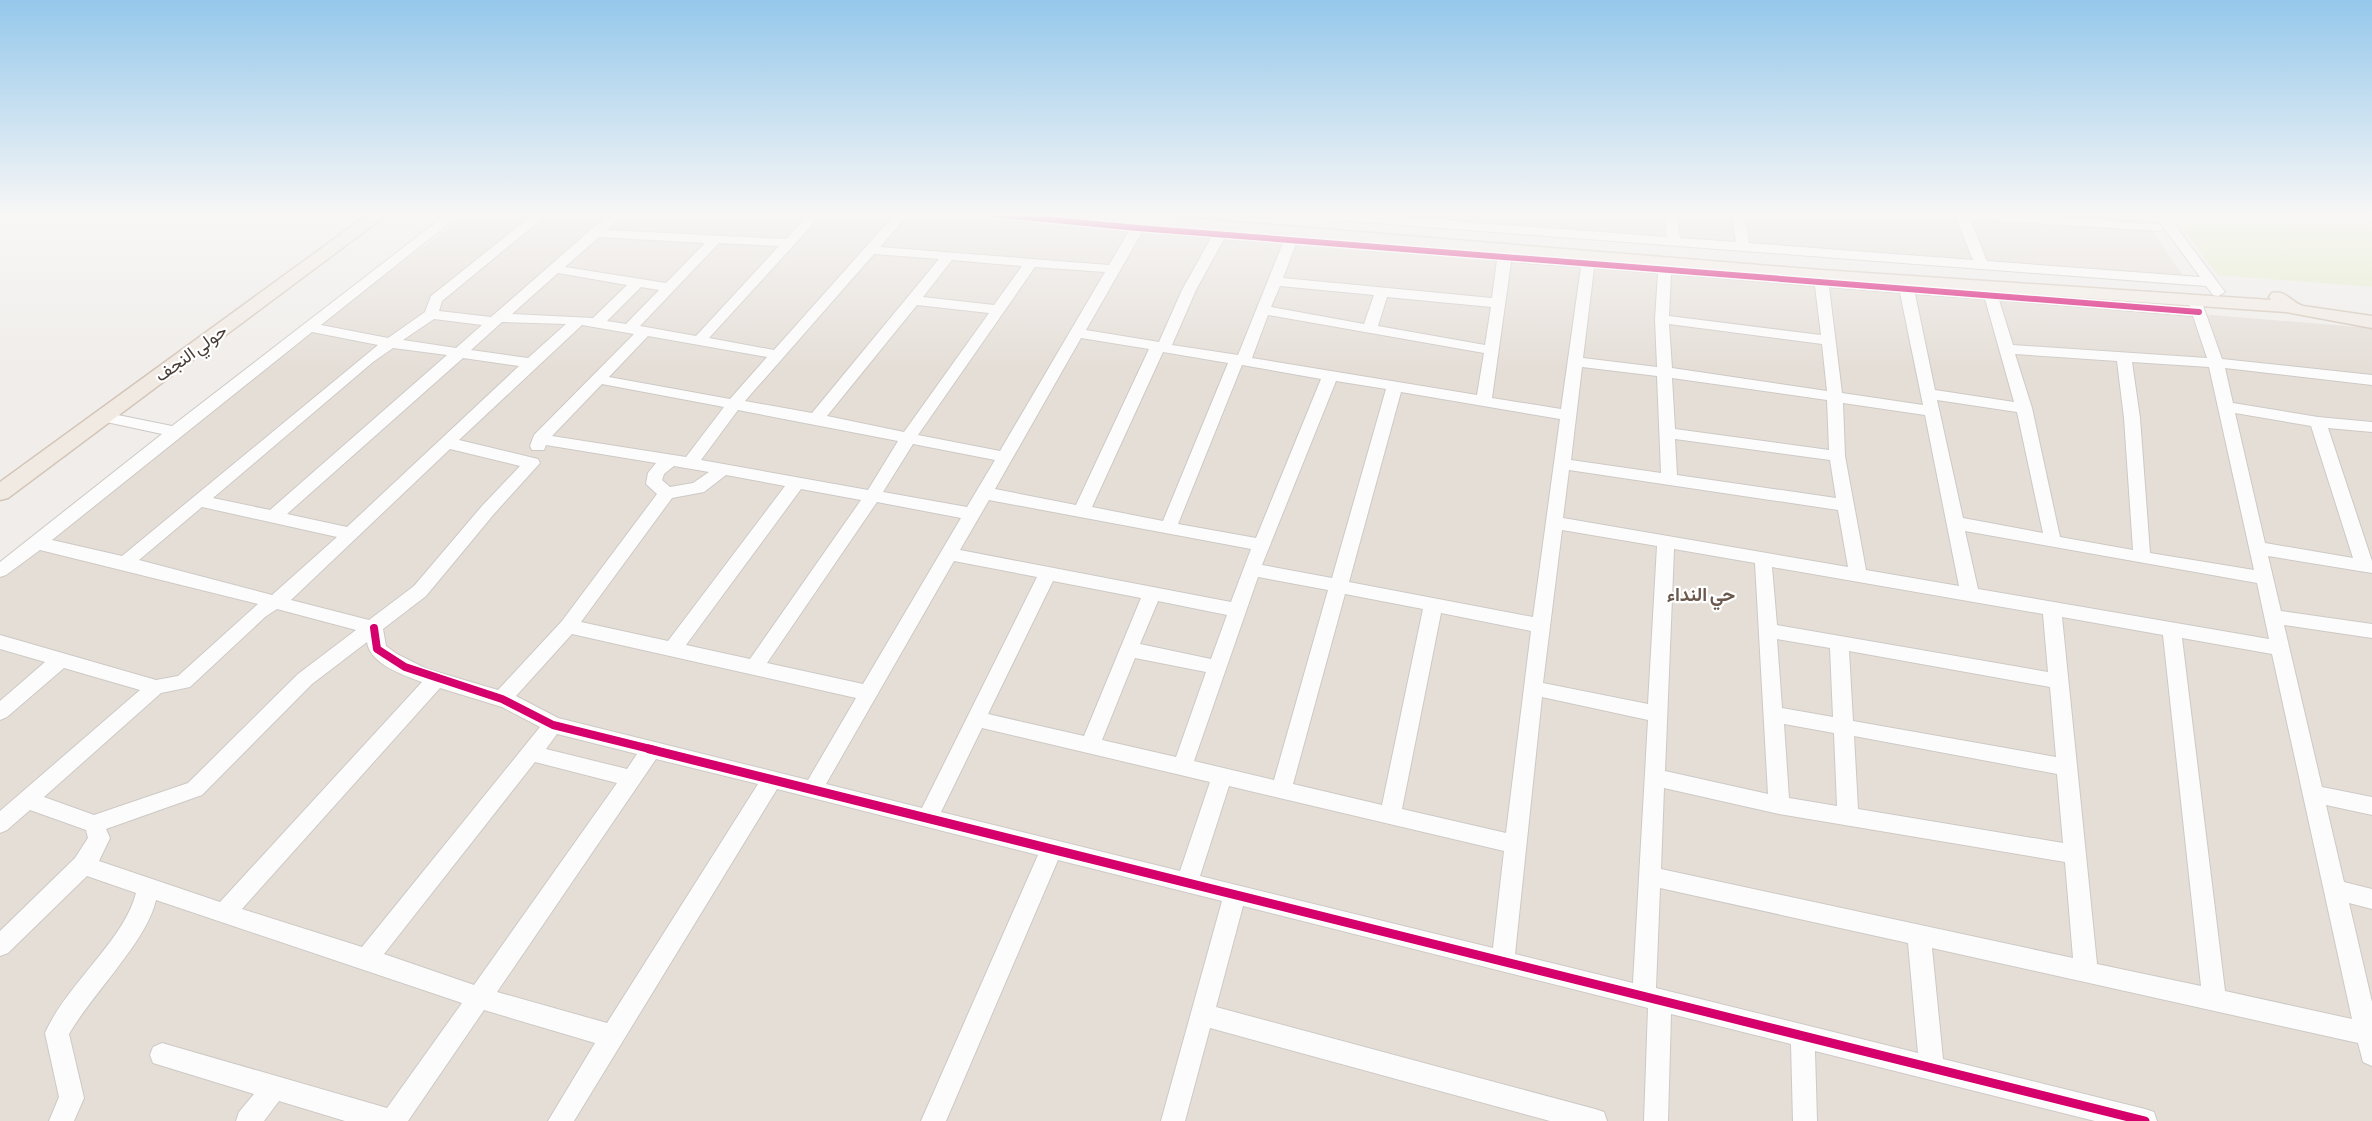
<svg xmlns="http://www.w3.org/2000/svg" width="2372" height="1121" font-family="'Asap Condensed',Vazirmatn,sans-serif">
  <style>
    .residential { fill: #e5ded7 }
    .green { fill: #e4ebc9 }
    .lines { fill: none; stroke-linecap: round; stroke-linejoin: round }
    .minor-casing { stroke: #cdc9c5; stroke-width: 2 }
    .major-casing { stroke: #d3c5b7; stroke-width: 3 }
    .minor { fill: #fdfcfc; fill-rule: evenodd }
    .major { fill: #f1eae3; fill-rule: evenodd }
    .cycleway-far2-casing { stroke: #fff; stroke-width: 9 }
    .cycleway-far1-casing { stroke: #fff; stroke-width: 11 }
    .cycleway-casing { stroke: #fff; stroke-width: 12 }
    .cycleway-far2 { stroke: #d6006c; stroke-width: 6 }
    .cycleway-far1 { stroke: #d6006c; stroke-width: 8 }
    .cycleway { stroke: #d6006c; stroke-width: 9 }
    .labels { text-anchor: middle; stroke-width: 4.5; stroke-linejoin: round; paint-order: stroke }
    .street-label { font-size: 18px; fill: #473c35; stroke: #fff }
    .neighbourhood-label { font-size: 19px; font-weight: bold; fill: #6a584c; stroke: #fff }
  </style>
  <rect width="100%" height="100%" fill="#f0edea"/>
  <path class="residential" d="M469,213H944L2372,328V1121H0V561Z
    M1259,213H2140L2190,286Z"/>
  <path class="green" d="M2171,213H2372V287L2218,275Z"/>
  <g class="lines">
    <g class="minor-casing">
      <path id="minor" d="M448,213H462L321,325L388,338L425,312L431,296L535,213H549L442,301L439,311L491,317L610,213H624L607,230L786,239L810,213H823L709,338L774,350L896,213H909L880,247L1109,265L1129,231L981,217L975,213H1021L1133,224L1137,217L1142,216L1148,220L1146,225L1215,230L1219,223L1224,222L1231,226L1228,231L1286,236L1289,229L1294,228L1301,232L1299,237L1499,253L1501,245L1506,244L1513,248L1512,254L1582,259L1584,252L1589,251L1596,255L1595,260L1658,265L1660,258H1670L1672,266L1814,277L1816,272H1826L1828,279L1899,284L1900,278H1910L1913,285L1982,291L1981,286L1988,282L1993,283L1997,292L2190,307L2188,300L2190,297H2200L2222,359L2372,375V385L2225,368L2233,403L2318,417L2372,422V432L2328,428L2372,561V573L2268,556L2281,611L2372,624V638L2284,625L2322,787L2372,797V815L2326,805L2344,882L2372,889V909L2349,903L2372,1002V1066L2363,1062L2358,1043L1932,948L1943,1059L2145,1109L2154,1112L2157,1121H2095L1815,1051L1817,1121H1793L1791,1044L1671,1014L1668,1121H1644L1648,1008L1243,906L1216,1007L1595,1109L1604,1112L1607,1121H1550L1210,1028L1185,1121H1161L1222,901L1058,860L946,1121H921L1038,855L777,789L574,1121H548L595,1043L484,1010L408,1121H345L279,1101L264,1121H236L239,1112L254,1094L153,1063L150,1055L153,1047L162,1043L387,1108L462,1003L156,900C147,941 92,994 69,1034L84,1098L74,1121H49L59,1097L45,1033C66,985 125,939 136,893L87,876L8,953L0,956V931L75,858L88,838L86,830L30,810L7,830L0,833V811L140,690L64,668L7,717L0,720V701L45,662L0,649V635L156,680L178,676L258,604L40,550L6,575L0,577V562L162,434L97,420L95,417L97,414L103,412L172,426ZM1142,232L1211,238L1182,290L1159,342L1086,330ZM599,237L705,243L666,283L565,267ZM1224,239L1283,243L1238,355L1172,345L1196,290ZM719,243L779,246L696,336L640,326ZM1296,244L1497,260L1492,298L1283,278ZM874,254L939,259L812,413L745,401ZM952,260L1022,266L994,305L923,297ZM1511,262L1581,267L1561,409L1492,398ZM1035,267L1105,272L1000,451L918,435ZM1594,268L1658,273L1655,319L1657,367L1583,358ZM558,273L627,285L593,318L512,314ZM1671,274L1815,286L1821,335L1669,316ZM1280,286L1374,295L1364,324L1271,307ZM641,287L659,290L626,324L607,321ZM1829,287L1900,293L1923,405L1842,393ZM1915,294L1985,299L2014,402L1935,390ZM1387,297L1491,307L1485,345L1378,326ZM1999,300L2193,316L2207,358L2013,345ZM917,305L989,313L904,432L827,416ZM1268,315L1484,353L1477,395L1252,358ZM434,319L482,325L456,348L403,340ZM502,322L566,324L528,358L471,350ZM1669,324L1822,344L1827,391L1672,368ZM582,325L634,334L534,435L530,446L532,450H544L546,445L656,463L648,473L646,484L657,494L562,621L498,690L427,669L397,654L386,646L383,629L426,596L494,514L540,463L538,459L459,440ZM312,332L378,345L122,556L52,540ZM648,336L767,357L730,399L609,377ZM1081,338L1149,349L1076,505L995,489ZM393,348L447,355L270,510L213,498L373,362ZM1163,352L1228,363L1163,521L1092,507ZM2015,354L2117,361L2124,418L2133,550L2060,537L2032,408ZM463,358L519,366L347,527L287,514ZM2132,362L2209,367L2254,570L2150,553L2140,418ZM1242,365L1321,379L1256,538L1178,524ZM1582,367L1657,376L1661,473L1571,460ZM1672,378L1827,400L1829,450L1675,429ZM1336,381L1386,389L1332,578L1262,565ZM602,384L724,407L686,457L552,436ZM1401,392L1560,419L1533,617L1349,582ZM1937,400L2017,412L2043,533L1963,518ZM1843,403L1925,415L1959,586L1866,570L1845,456ZM738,410L898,441L868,490L701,460ZM2235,413L2311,426L2353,558L2265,543ZM1675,439L1830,460L1836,498L1677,475ZM913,444L995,460L967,507L883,492ZM450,449L520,466L482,506L414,586L369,620L291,600ZM674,466L709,472L693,483L670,487L662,480L664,474ZM1569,470L1838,510L1848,567L1563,518ZM726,475L785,486L668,641L581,622L672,498L704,492ZM801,489L861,500L750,659L686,645ZM989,500L1251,549L1231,602L960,550ZM877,502L961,518L863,684L767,663ZM202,507L337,537L272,595L139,560ZM1562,530L1657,546L1648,704L1543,683ZM1965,531L2257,583L2269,639L1978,589ZM1674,549L1755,563L1768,794L1665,771ZM954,561L1037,577L922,808L826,784ZM1772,567L2043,614L2048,672L1777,625ZM1258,577L1328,590L1274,780L1194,761ZM1053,581L1141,598L1084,736L988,714ZM1345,594L1423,609L1382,805L1293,784ZM1158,601L1227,615L1211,659L1140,644ZM277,609L356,630L298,674L188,783L94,815L44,797L161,693L190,687L265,617ZM1441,613L1531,631L1506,833L1402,809ZM2062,617L2163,635L2201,986L2097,964ZM572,634L856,698L808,780L558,718L516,696ZM2182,638L2272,654L2352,1019L2225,991ZM1777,639L1830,648L1833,717L1782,708ZM367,642C370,664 403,675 422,682L220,902L99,861L110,838L106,829L202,795L312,684ZM1849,651L2050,687L2056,757L1853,721ZM1135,658L1206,672L1176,757L1102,740ZM440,688L502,707L540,727L362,947L242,909ZM1542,697L1648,720L1633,983L1515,954ZM1784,724L1834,733L1837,806L1789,798ZM982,728L1210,782L1180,871L941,812ZM557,734L637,754L627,769L546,749ZM1854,736L2057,774L2063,843L1858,809ZM656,759L758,784L607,1023L497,992ZM535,762L617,783L474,985L384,954ZM1229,786L1504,851L1493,948L1200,876ZM1664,788L1779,814L2065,862L2073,958L1661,869ZM1660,888L1908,943L1918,1053L1656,988Z
        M1291,213H1348L1667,237L1664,213H1676L1680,238L1736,242L1732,213H1744L1749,243L1973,260L1956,218L1940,217L1934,213H1996L2156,224L2161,225L2163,228L2161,231L1970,219L1987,261L2200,277L2153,213H2166L2225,292L2218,296L2213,295L2206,286L1297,217Z"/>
    </g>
    <g class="major-casing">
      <path id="major" d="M370,213H389L8,498L0,500V482Z
        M980,213H996L994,218H982Z
        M1057,213H1126L1821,270L2271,300L2269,297L2272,293C2286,290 2291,302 2303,306L2372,316V328L2286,312L1821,280L1065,218L1059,217Z"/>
    </g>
    <use href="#minor" class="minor"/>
    <use href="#major" class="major"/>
    <g class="cycleway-far2-casing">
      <path id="cycleway-far2" d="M981,213L1138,228L2199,312"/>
    </g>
    <g class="cycleway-far1-casing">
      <path id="cycleway-far1" d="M374,628L377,649L405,667L502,699L553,725L654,750"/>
    </g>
    <g class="cycleway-casing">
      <path id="cycleway" d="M649,749L2145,1121"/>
    </g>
    <use href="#cycleway-far2" class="cycleway-far2"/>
    <use href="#cycleway-far1" class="cycleway-far1"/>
    <use href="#cycleway" class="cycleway"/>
  </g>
  <linearGradient id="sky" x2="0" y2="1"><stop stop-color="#95c8eb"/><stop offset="0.58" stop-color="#f8f7f6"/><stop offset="1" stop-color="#f8f7f6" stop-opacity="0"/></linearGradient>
  <rect width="2372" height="370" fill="url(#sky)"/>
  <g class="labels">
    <g class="street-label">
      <text transform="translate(191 353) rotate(-36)" y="6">حولي النجف</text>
    </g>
    <g class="neighbourhood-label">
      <text x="1701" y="601">حي النداء</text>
    </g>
  </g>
</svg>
